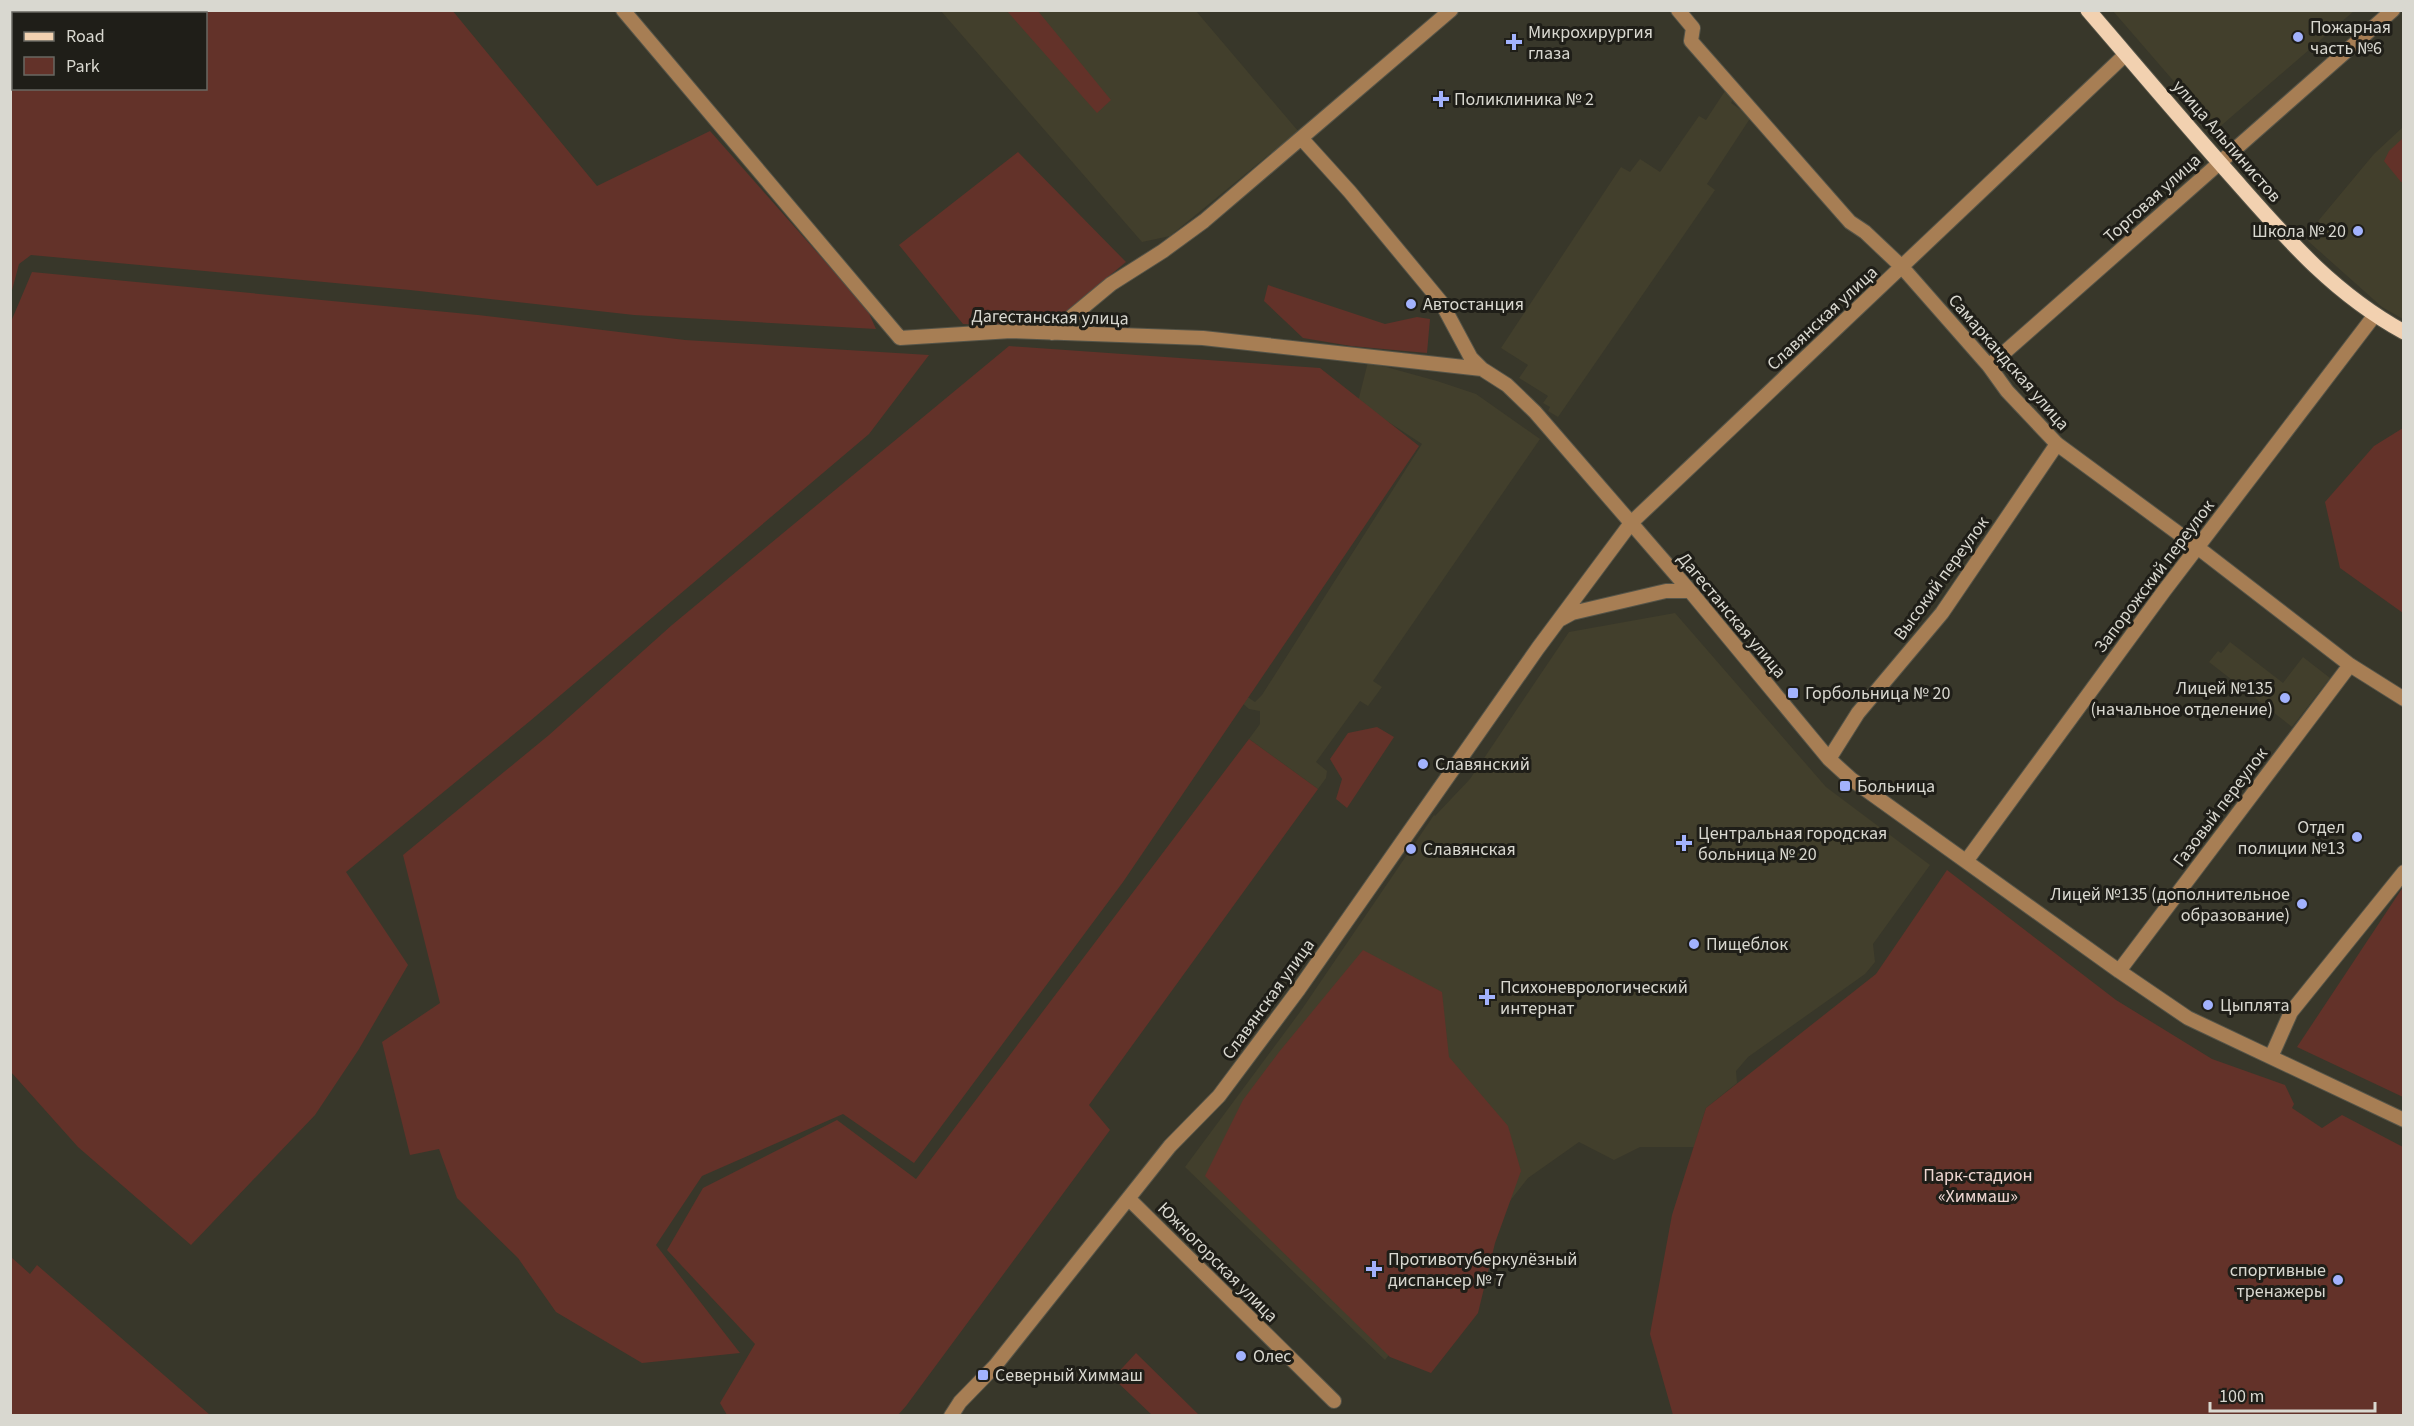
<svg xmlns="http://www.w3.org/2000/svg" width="2414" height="1426" font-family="'Source Sans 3',sans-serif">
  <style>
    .built { fill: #423f2c }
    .green { fill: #633229; fill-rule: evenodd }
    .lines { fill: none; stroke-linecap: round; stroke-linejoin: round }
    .minor-casing { stroke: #555448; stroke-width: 16 }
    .major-casing { stroke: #555448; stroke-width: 17 }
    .minor { stroke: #a77e54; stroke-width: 14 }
    .major { stroke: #f2d1b0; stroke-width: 15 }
    .poi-dot { fill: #a2b2fd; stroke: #1f1e18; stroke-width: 2 }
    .labels { text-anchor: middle; stroke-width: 6; stroke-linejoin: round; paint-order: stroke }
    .poi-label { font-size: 18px; fill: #d9d8d0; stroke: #1f1e18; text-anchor: start }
    .street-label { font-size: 18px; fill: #d9d8d0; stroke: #1f1e18 }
    .park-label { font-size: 18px; fill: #efd7d2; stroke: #1f1e18 }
  </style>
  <rect width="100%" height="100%" fill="#38372a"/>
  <path class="built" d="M941,11H1196L1298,131L1170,236L1142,242Z
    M2113,11H2354L2216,130Z
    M1725,91L1734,97L1731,103L1751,117L1707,184L1715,190L1558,417L1548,411L1550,407L1543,403L1548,396L1519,378L1528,365L1501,348L1621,167L1630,172L1640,159L1660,172L1699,116L1706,120Z
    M2403,127V319L2382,307L2308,241L2319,220L2374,154Z
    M1368,362L1437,381L1476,394L1540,439L1373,681L1382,687L1368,706L1360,701L1316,762L1327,771L1326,778L1318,789L1249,739L1260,724V711L1249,709L1241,702L1246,696L1255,702L1262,695L1422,444L1358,402Z
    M1675,613L1826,787L1930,865L1873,944L1875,962L1865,974L1748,1057L1736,1071L1737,1083L1706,1108L1694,1147H1640L1614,1160L1579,1142L1528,1178L1385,1360L1185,1167L1300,1012L1434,815L1435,816L1470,779L1569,632Z
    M2230,642L2283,683L2303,657L2330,678L2292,727L2209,662L2218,651L2221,653Z"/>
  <path class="green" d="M452,10L597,186L710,131L867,309L876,329L634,315L410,290L31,255L19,264L11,294V11ZM14,14H206V88H14Z
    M1007,11H1038L1111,100L1097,113Z
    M2403,138V182H2401L2384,161L2389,151Z
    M1018,152L1126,262L1045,329L963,324L899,245Z
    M32,272L478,315L685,340L929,355L869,434L530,721L346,872L408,965L359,1049L315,1115L191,1245L78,1147L11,1072L10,324Z
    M1268,285L1385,324L1417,317L1430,319L1427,353L1351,346L1303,338L1264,301Z
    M1009,346L1320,368L1419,446L1123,882L914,1163L843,1114L702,1176L656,1245L740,1353L642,1363L556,1312L518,1258L457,1198L439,1149L410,1155L382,1042L440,1003L403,855L549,735L672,625Z
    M2403,428V613L2340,568L2325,502L2374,446Z
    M1377,727L1394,737L1347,808L1336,799L1342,779L1330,759L1348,733Z
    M1249,739L1318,789L1089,1105L1110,1130L906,1406L898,1415H727L720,1403L755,1344L667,1250L703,1188L837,1120L916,1179Z
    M1947,870L2116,1000L2212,1059L2285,1085L2294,1104L2292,1108L2322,1128L2342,1115L2403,1147V1415H1673L1650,1334L1672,1215L1706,1108L1876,974Z
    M2403,887V1097L2297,1047Z
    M1363,950L1442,992L1449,1057L1508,1126L1521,1171L1495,1243L1478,1313L1431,1373L1390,1357L1205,1176L1243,1100L1279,1052Z
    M11,1257L30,1274L37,1265L210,1415H11Z
    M1136,1353L1199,1415H1152L1113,1378Z"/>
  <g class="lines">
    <g class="minor-casing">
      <path id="minor" d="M623,10L900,338L1011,331L1203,338L1482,369
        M1678,10L1693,28L1691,41L1850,222L1865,232L1902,267L1989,366L2007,391L2057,444L2197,547L2350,665L2404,699
        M1302,139L1350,192L1441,302L1471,358L1482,369L1507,385L1535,412L1690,591L1829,759L1851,779L2119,971L2188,1018L2404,1120
        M1052,333L1111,284L1163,251L1204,221L1451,10
        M1989,366L2393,10
        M1561,619L1572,613L1666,591H1690
        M1829,759L1858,713L1942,613L2057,444
        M1967,860L2164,591L2374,316
        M2119,971L2350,665
        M2271,1057L2291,1012L2404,872
        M1129,1199L1334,1401
        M951,1416L960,1402L995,1366L1170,1146L1219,1096L1299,989L1538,648L1631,523L2126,54"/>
    </g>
    <g class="major-casing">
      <path id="major" d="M2088,10C2137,67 2185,124 2235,180C2287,239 2333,293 2404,332"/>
    </g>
    <use href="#minor" class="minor"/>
    <use href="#major" class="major"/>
  </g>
  <g class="poi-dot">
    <circle cx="2298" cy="37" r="6"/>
    <path d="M1511 33h6v6h6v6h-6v6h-6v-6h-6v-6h6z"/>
    <path d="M1438 90h6v6h6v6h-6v6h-6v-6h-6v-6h6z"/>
    <circle cx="2358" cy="231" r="6"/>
    <circle cx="1411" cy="304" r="6"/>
    <rect x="1787" y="687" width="12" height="12" rx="3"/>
    <circle cx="2285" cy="698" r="6"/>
    <circle cx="1423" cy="764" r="6"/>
    <rect x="1839" y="780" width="12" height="12" rx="3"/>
    <circle cx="2357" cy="837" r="6"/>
    <path d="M1681 834h6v6h6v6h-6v6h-6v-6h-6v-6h6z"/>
    <circle cx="1411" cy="849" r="6"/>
    <circle cx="2302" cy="904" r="6"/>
    <circle cx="1694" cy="944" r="6"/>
    <path d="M1484 988h6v6h6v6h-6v6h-6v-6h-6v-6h6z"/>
    <circle cx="2208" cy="1005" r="6"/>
    <path d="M1371 1260h6v6h6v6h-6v6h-6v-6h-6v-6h6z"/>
    <circle cx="2338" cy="1280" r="6"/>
    <circle cx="1241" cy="1356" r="6"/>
    <rect x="977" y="1369" width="12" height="12" rx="3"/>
  </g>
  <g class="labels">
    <g class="poi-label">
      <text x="2310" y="33">Пожарная<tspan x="2310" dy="21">часть №6</tspan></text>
      <text x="1528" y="38">Микрохирургия<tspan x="1528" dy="21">глаза</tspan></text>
      <text x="1454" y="105">Поликлиника № 2</text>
      <text x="2346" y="237" text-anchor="end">Школа № 20</text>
      <text x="1423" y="310">Автостанция</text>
      <text x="2273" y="694" text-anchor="end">Лицей №135<tspan x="2273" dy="21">(начальное отделение)</tspan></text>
      <text x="1805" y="699">Горбольница № 20</text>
      <text x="1435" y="770">Славянский</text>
      <text x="1857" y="792">Больница</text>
      <text x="2345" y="833" text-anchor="end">Отдел<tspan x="2345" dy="21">полиции №13</tspan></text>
      <text x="1698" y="839">Центральная городская<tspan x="1698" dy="21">больница № 20</tspan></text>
      <text x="1423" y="855">Славянская</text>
      <text x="2290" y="900" text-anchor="end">Лицей №135 (дополнительное<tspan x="2290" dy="21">образование)</tspan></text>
      <text x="1706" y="950">Пищеблок</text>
      <text x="1500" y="993">Психоневрологический<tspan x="1500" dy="21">интернат</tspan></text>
      <text x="2220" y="1011">Цыплята</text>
      <text x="1388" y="1265">Противотуберкулёзный<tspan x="1388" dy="21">диспансер № 7</tspan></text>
      <text x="2326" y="1276" text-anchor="end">спортивные<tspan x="2326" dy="21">тренажеры</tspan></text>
      <text x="1253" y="1362">Олес</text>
      <text x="995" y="1381">Северный Химмаш</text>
    </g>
    <g class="street-label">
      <text transform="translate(2227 141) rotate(49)" y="6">улица Альпинистов</text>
      <text transform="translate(2152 198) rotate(-42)" y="6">Торговая улица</text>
      <text transform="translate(1050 317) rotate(1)" y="6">Дагестанская улица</text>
      <text transform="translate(1822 318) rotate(-43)" y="6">Славянская улица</text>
      <text transform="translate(2009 362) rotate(49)" y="6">Самаркандская улица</text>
      <text transform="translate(2154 576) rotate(-53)" y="6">Запорожский переулок</text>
      <text transform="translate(1941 578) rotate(-54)" y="6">Высокий переулок</text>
      <text transform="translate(1732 615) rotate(50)" y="6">Дагестанская улица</text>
      <text transform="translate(2220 807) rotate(-53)" y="6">Газовый переулок</text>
      <text transform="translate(1268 999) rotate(-54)" y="6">Славянская улица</text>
      <text transform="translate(1218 1262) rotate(45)" y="6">Южногорская улица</text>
    </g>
    <g class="park-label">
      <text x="1978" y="1181">Парк-стадион<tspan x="1978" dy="21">«Химмаш»</tspan></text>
    </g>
  </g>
  <rect width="2414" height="1426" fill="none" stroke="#d9d8d0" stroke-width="24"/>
  <rect x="12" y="12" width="195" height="78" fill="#1f1e18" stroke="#696862" stroke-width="1.5"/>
  <rect x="24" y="32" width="30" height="9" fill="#f2d1b0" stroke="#696862" stroke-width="1.5"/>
  <text x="66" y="42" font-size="18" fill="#d9d8d0">Road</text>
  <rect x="24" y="57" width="30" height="18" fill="#633229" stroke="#696862" stroke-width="1.5"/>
  <text x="66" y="72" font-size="18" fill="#d9d8d0">Park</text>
  <path d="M2210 1402v9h165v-9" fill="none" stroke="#d9d8d0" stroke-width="3"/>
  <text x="2219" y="1402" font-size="18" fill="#d9d8d0" stroke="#1f1e18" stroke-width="4.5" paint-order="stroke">100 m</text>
</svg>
